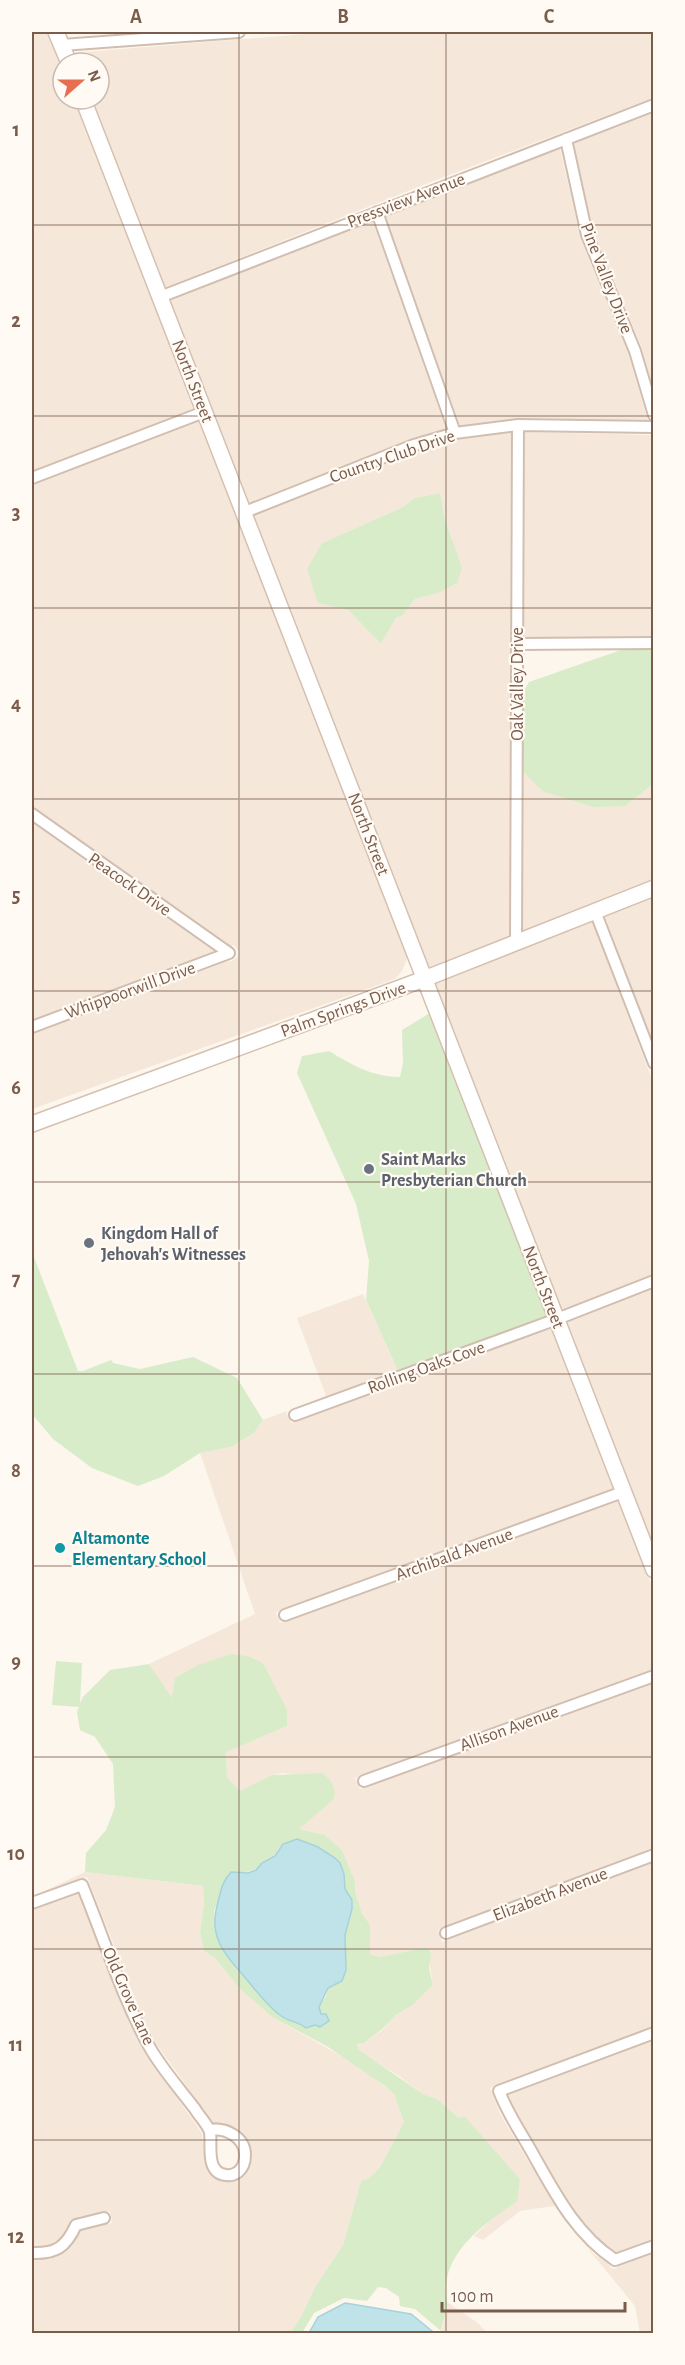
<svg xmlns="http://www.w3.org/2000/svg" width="685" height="2365" font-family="'Alegreya Sans',sans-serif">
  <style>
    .residential { fill: #f5e8da; fill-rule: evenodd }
    .green { fill: #d8ecc9; fill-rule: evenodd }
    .water { fill: #bfe3e8; stroke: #a5d3da; stroke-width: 1.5 }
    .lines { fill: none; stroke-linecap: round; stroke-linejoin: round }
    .street-casing { stroke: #d1beb0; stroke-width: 14 }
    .secondary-casing { stroke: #d6c0b0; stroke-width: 18 }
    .street { stroke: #fff; stroke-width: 10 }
    .secondary { stroke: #fff; stroke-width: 15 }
    .grid { fill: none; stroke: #7a5c4d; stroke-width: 1.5; stroke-opacity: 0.55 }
    .worship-dot { fill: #6b7280; stroke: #fffaf3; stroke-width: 2 }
    .culture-dot { fill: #0f9aa8; stroke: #fffaf3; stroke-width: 2 }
    .labels { text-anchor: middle; stroke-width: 4.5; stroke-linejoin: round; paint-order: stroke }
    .street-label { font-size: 18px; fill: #7a5c4d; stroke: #fffaf3 }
    .worship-label { font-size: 18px; font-weight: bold; fill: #5b616d; stroke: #fffaf3; text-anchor: start }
    .culture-label { font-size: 18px; font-weight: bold; fill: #0d838f; stroke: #fffaf3; text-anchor: start }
    .neatline { fill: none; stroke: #7a5c4d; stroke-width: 2 }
    .grid-label { font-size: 20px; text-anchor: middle; font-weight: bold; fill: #7a5c4d }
  </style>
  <rect width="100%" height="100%" fill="#fdf6ec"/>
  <path class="residential" d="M32,32H49L63,67V99H76L195,408L32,471Z
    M329,32H653V98L431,182L164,288L90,99H99V63H76L72,53Z
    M653,111V389L642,348L593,233L574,143Z
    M560,148L580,237L628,353L648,421L525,418L460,426L385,215Z
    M372,220L446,429L412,439L249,503L169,300Z
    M200,420L406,951L407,959L402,971L396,978L387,982L32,1109V1034L228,961L230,962L238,957L239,952L234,945L231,946L32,806V484Z
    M511,432L509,938L429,970L253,515L416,451L456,439ZM439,493L444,516L452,538L438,593L415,599L402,616L396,618L381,644L348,610L322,543L401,508L415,498Z
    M525,432L653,435V637H524Z
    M523,772L542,791L625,806L653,784V881L522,933Z
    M32,823L215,952L32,1021Z
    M653,895V1043L604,914Z
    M591,919L653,1082V1275L561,1311L433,982Z
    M653,1288V1550L566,1323Z
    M363,1294L398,1371L286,1411L291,1423L553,1328L614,1489L276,1612L280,1623L619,1501L653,1589V1669L355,1778L360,1789L653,1682V1848L438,1930L442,1942L653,1862V2027L490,2088L500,2114L559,2212L554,2206L520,2211L483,2240L474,2236L491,2220L459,2118L437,2099L423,2094L396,2074L365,2055L359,2050L357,2044L364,2043L380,2032L397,2014L413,2005L433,1985L429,1960L422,1948L380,1957L370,1954V1943L355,1891V1881L342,1850L325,1835L299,1829L326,1805L315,1773L306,1776L283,1773L272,1775L240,1792L227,1777L226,1751L287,1726L263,1663L172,1699L149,1664L255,1614L200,1453L231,1447L254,1433L263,1420L326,1396L297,1318Z
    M85,1872L203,1886L204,1902L200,1932L204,1951L215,1958L240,1989L272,2017L359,2066L394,2094L404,2122L380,2167L369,2178L361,2181L343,2245L315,2287L301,2317L290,2333H32V2259L56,2257L72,2246L81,2230L112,2223L110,2211L79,2217L70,2223L63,2237L50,2246H32V1910L78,1893L128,2019L144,2051L202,2133L205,2164L210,2174L225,2182L239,2179L250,2167L252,2156L251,2147L245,2136L234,2127L223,2122L213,2123L157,2045L141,2014L87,1877L32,1897Z
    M653,2040V2239L616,2253L606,2247L583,2223L562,2192L513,2107L508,2095Z
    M584,2244L596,2256L609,2264L611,2268L616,2269L619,2265L653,2252V2333H640L635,2306Z
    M447,2302L478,2323L487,2333L441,2334Z"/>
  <path class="green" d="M440,493L444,516L462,568L457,583L438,593L415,599L402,616L396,618L381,644L348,610L318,603L307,569L322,543L401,508L415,498Z
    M621,650H653V784L625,806L593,807L542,791L523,772V692L529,682Z
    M430,1013L548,1316L398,1371L366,1300L369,1261L356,1204L297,1073L302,1056L329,1051C352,1065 373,1077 400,1077L403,1063L402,1030Z
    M32,1252L78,1371H83L111,1360L113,1363L140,1369L193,1357L237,1378L263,1420L254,1433L231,1447L200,1453L164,1476L138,1486L92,1468L53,1439L32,1414Z
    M231,1654L248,1656L263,1663L287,1710V1726L226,1752L227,1777L240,1791L272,1775L323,1773C332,1782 337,1787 333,1800L299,1829L325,1835L342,1850L355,1881V1891L362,1914L370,1925V1954L380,1957L422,1948L429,1949L431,1954L429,1968L433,1985L413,2005L397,2014L380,2031L364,2043L357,2044L359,2050L423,2094L437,2099L459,2118L465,2117L520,2179L517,2201C488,2222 450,2246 446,2285C445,2291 447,2298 447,2304C447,2313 442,2322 441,2331L415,2309L400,2306L399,2297L386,2288L378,2287L367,2301L344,2298L314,2313L302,2333H290L301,2317L315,2287L343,2245L361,2181L369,2178L380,2167L404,2122L394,2094L385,2086L328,2047L272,2017L240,1989L215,1958L204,1951L200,1932L204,1902L203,1886L85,1872L86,1853L106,1830L115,1807L113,1764L95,1737L80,1730L77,1712L79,1707L52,1705L56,1661L82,1663L80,1703L83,1697L110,1670L149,1664L172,1698L175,1678L198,1665ZM279,1848L344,1874L345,1889L352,1900V1910L345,1935L346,1945L342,1981L328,1988L326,1996L319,2007L321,2014L300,2023L282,2018L236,1969L218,1941L214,1911L218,1902L240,1872C253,1874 274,1859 279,1848Z"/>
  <path class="water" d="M297,1839L318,1847L335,1858L340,1863L344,1874L345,1889L352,1900V1909L345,1935L346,1970L342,1981L328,1988L319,2007L321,2014H326L329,2021L320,2027L315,2025L306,2028C298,2021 289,2022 281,2016C270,2008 261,1997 252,1986C230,1959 206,1941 218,1902C221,1890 222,1882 231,1872L248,1873L256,1870L262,1863L275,1856L283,1844Z
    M345,2303L411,2314L432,2331V2333H309L318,2317Z"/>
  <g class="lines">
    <g class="street-casing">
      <path id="street" d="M62,45L239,32
        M566,139L587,235L635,351L654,415
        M377,212L455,433
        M160,297L654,105
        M32,478L204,412
        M245,512L414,445L455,433L518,425L654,427
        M517,644L654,643
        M32,814L229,953
        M595,911L654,1063
        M516,942L518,425
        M32,1027L229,953
        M295,1415L557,1319L654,1281
        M285,1615L623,1492
        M364,1781L654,1676
        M32,1903L82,1885C104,1938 121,1995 149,2046C161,2068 180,2089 195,2109C199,2116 208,2125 210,2132C212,2145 205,2173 226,2175C230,2176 235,2174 238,2172C243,2168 245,2161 245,2155C245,2137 225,2127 210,2130
        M446,1933L654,1855
        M654,2033L499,2091C508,2115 522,2134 534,2156C556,2195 576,2234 615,2260L654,2246
        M32,2253C56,2254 66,2247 76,2225L104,2218"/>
    </g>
    <g class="secondary-casing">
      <path id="secondary" d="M56,32L69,63
        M83,99L654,1570
        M32,1124L424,979L654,888"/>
    </g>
    <use href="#street" class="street"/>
    <use href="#secondary" class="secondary"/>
  </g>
  <path class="grid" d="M239,32V2334M446,32V2334M32,225H654M32,416H654M32,608H654M32,799H654M32,991H654M32,1182H654M32,1374H654M32,1566H654M32,1757H654M32,1949H654M32,2140H654"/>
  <g class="worship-dot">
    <circle cx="369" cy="1169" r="6"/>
    <circle cx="89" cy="1243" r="6"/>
  </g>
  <circle class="culture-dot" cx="60" cy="1548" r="6"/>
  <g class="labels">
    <g class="street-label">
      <text transform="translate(406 200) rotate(-21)" y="6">Pressview Avenue</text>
      <text transform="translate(607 278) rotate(69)" y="6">Pine Valley Drive</text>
      <text transform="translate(193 381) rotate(69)" y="6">North Street</text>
      <text transform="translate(392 456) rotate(-19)" y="6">Country Club Drive</text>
      <text transform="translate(517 684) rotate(-90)" y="6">Oak Valley Drive</text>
      <text transform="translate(369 834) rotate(69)" y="6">North Street</text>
      <text transform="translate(130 884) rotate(35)" y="6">Peacock Drive</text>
      <text transform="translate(130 990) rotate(-20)" y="6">Whippoorwill Drive</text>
      <text transform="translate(343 1009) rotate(-20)" y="6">Palm Springs Drive</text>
      <text transform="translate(544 1287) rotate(69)" y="6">North Street</text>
      <text transform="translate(426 1367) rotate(-20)" y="6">Rolling Oaks Cove</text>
      <text transform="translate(454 1554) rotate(-20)" y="6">Archibald Avenue</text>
      <text transform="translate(509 1728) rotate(-20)" y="6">Allison Avenue</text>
      <text transform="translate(550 1894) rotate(-21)" y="6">Elizabeth Avenue</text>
      <text transform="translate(129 1996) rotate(66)" y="6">Old Grove Lane</text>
    </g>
    <g class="worship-label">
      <text x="381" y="1165">Saint Marks<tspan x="381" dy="21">Presbyterian Church</tspan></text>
      <text x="101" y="1239">Kingdom Hall of<tspan x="101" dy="21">Jehovah's Witnesses</tspan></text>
    </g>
    <g class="culture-label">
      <text x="72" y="1544">Altamonte<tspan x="72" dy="21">Elementary School</tspan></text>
    </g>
  </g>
  <rect width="685" height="2365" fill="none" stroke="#fffaf3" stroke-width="66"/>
  <g transform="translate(81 81) rotate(69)"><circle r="28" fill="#fffaf3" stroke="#cabbb1" stroke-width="1.5"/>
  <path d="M0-4.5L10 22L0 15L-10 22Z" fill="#e76f51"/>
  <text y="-9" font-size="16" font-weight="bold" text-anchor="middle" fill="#7a5c4d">N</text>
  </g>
  <path d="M442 2302v9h183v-9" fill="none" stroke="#7a5c4d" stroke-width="3"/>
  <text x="451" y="2302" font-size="18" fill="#7a5c4d" stroke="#fffaf3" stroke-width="4.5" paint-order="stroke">100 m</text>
  <rect x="33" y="33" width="619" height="2299" class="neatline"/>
  <g class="grid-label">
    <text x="136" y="23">A</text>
    <text x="343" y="23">B</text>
    <text x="549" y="23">C</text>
    <text x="16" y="136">1</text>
    <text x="16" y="327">2</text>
    <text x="16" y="519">3</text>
    <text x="16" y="710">4</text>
    <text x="16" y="902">5</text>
    <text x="16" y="1094">6</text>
    <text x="16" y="1285">7</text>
    <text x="16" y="1477">8</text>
    <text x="16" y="1668">9</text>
    <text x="16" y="1860">10</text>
    <text x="16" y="2051">11</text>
    <text x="16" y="2243">12</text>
  </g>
</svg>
